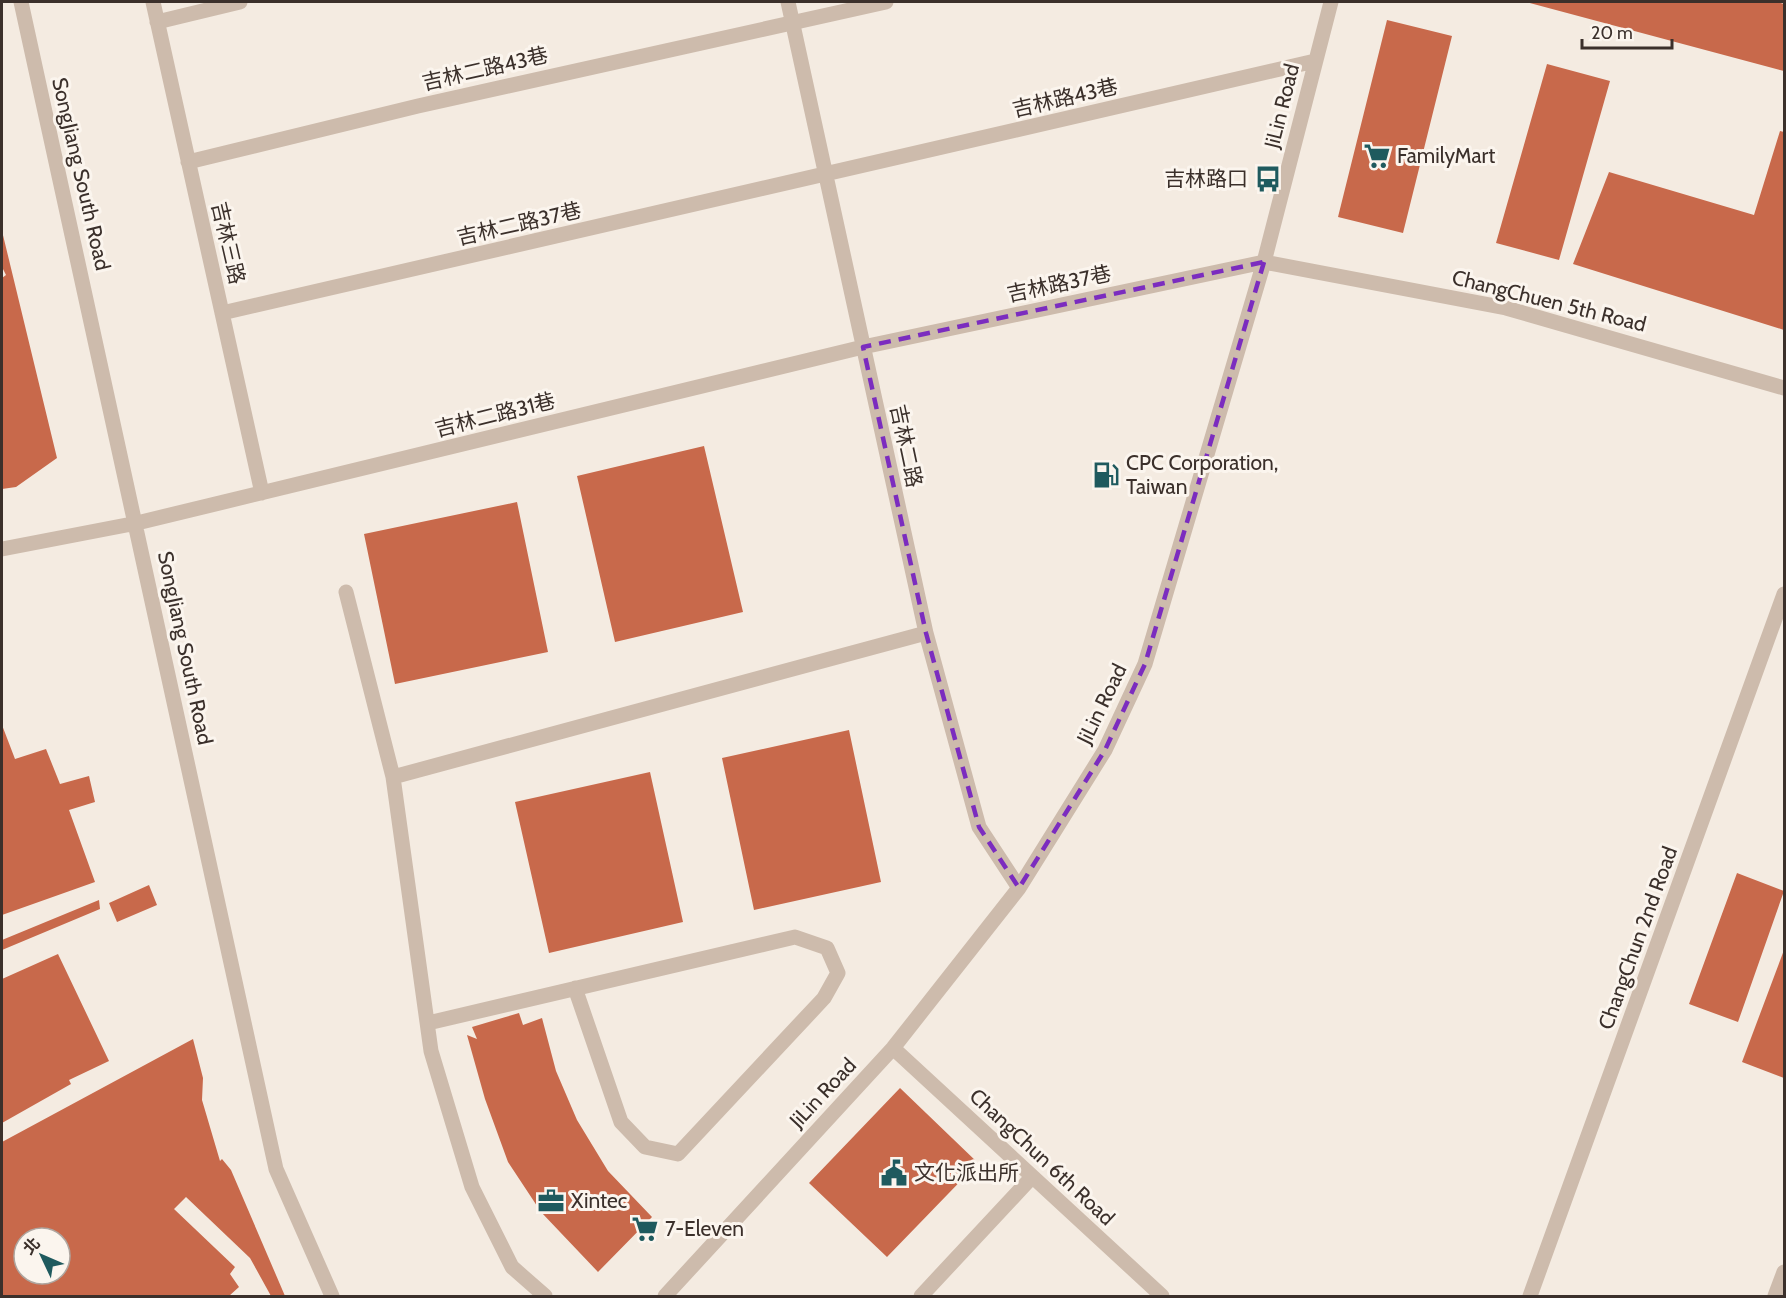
<svg xmlns="http://www.w3.org/2000/svg" width="1786" height="1298" font-family="Cabin,'Noto Sans TC',sans-serif">
  <style>
    .building { fill: #c8694b; fill-rule: evenodd }
    .lines { fill: none; stroke-linecap: round; stroke-linejoin: round }
    .minor { stroke: #cdbbac; stroke-width: 15 }
    .marked { fill: none; stroke: #7b2cbf; stroke-width: 4.5; stroke-dasharray: 12 8; stroke-linejoin: round }
    .labels { text-anchor: middle; stroke-width: 6; stroke-linejoin: round; paint-order: stroke }
    .street-label { font-size: 21px; fill: #3b302b; stroke: #fbf5ee }
    .poi-label { font-size: 21px; fill: #3b302b; stroke: #fbf5ee; text-anchor: start }
  </style>
  <rect width="100%" height="100%" fill="#f4ebe1"/>
  <path class="building" d="M1526,2H1777L1784,4V71Z
    M1387,20L1452,36L1403,233L1338,217Z
    M1547,64L1610,81L1559,260L1496,243Z
    M1780,131L1784,132V330L1573,264L1609,172L1754,215Z
    M2,231L57,458L16,487L2,489V278L6,275L2,267Z
    M704,446L743,612L615,642L577,476Z
    M517,502L548,652L395,684L364,534Z
    M2,725L15,759L46,749L60,784L89,776L95,802L69,810L95,882L2,915Z
    M849,730L881,882L754,910L722,758Z
    M650,772L683,922L549,953L515,802Z
    M1737,873L1784,891L1738,1022L1689,1004Z
    M149,885L157,905L117,922L109,903Z
    M99,900L100,909L2,950V940Z
    M1784,950V1078L1742,1062Z
    M58,954L109,1061L69,1080L71,1084L2,1123V979Z
    M519,1013L523,1025L542,1018L556,1071L577,1120L608,1171L652,1217L598,1272L541,1212L508,1162L485,1099L467,1035L477,1039L472,1027Z
    M193,1039L203,1078L202,1100L220,1161L222,1159L231,1170L285,1296H271L250,1258L186,1197L174,1209L235,1267L230,1274L239,1287L229,1296H2V1142ZM24,1238H60V1274H24Z
    M900,1088L978,1163L887,1257L809,1183Z"/>
  <g class="lines">
    <path class="minor" d="M21,2L276,1169L332,1296
      M153,2L262,493
      M788,2L926,633L979,827L1019,888
      M157,22L240,2
      M188,162L418,106L886,2
      M222,313L1315,61
      M2,549L137,523L863,347L1264,262L1506,308L1784,388
      M346,592L393,777
      M428,1023L795,937L827,948L838,973L824,998L678,1154L645,1147L621,1122L575,988
      M893,1048L1162,1296
      M545,1296L512,1267L472,1187L431,1051L393,777L926,633
      M665,1296L893,1048L1019,888L1105,750L1145,664L1264,262L1331,2
      M921,1296L1032,1177
      M1530,1296L1784,594
      M1775,1296L1784,1272"/>
  </g>
  <path class="marked" d="M1264,262L1145,664L1105,750L1019,888L979,827L926,633L863,347Z"/>
  <defs>
    <g id="supermarket-bare" transform="scale(2.07)"><path d="M-6-5.5h2.5l.6 2H6L4.5 2H-2.5L-4.4-4H-6ZM-1.5 3.2a1.3 1.3 0 1 0 .1 0ZM3 3.2a1.3 1.3 0 1 0 .1 0Z" fill="#1f5a5e" stroke="#fbf5ee" stroke-width="2.5" paint-order="stroke"/></g>
    <g id="bus-bare" transform="scale(2.07)"><path d="M-5-6H5V4H4V6H2V4H-2V6H-4V4H-5ZM-3.5-4V0h7V-4ZM-3.5 1.2v1.5H-2V1.2ZM2 1.2v1.5H3.5V1.2Z" fill="#1f5a5e" stroke="#fbf5ee" stroke-width="2.5" paint-order="stroke"/></g>
    <g id="fuel-bare" transform="scale(2.07)"><path d="M-5.5-6h7V0h2V4h1.3V-2.5L3-4.5l.8-.8L6-3V5H2.5V1h-1V6h-7ZM-4.2-4.7v3.2H.2V-4.7Z" fill="#1f5a5e" stroke="#fbf5ee" stroke-width="2.5" paint-order="stroke"/></g>
    <g id="civic-bare" transform="scale(2.07)"><path d="M-.6-6.5H3V-4.5H.6V-3L4-1V1h2V6H-6V1h2V-1L-.6-3ZM-1.2 2.5V6h2.4V2.5Z" fill="#1f5a5e" stroke="#fbf5ee" stroke-width="2.5" paint-order="stroke"/></g>
    <g id="office-bare" transform="scale(2.07)"><path d="M-6-3h4V-5.5h4V-3h4V5H-6ZM-1-4.5V-3h2v-1.5ZM-6 0V1H6V0Z" fill="#1f5a5e" stroke="#fbf5ee" stroke-width="2.5" paint-order="stroke"/></g>
  </defs>
  <g fill-rule="evenodd">
    <use href="#supermarket-bare" x="1377" y="156"/>
    <use href="#bus-bare" x="1268" y="179"/>
    <use href="#fuel-bare" x="1106" y="475"/>
    <use href="#civic-bare" x="894" y="1173"/>
    <use href="#office-bare" x="551" y="1201"/>
    <use href="#supermarket-bare" x="645" y="1229"/>
  </g>
  <g class="labels">
    <g class="street-label">
      <text transform="translate(485 69) rotate(-13)" y="7">吉林二路43巷</text>
      <text transform="translate(1065 98) rotate(-13)" y="7">吉林路43巷</text>
      <text transform="translate(1282 106) rotate(-76)" y="7">JiLin Road</text>
      <text transform="translate(81 174) rotate(77)" y="7">SongJiang South Road</text>
      <text transform="translate(519 224) rotate(-13)" y="7">吉林二路37巷</text>
      <text transform="translate(228 243) rotate(77)" y="7">吉林三路</text>
      <text transform="translate(1059 284) rotate(-12)" y="7">吉林路37巷</text>
      <text transform="translate(1549 301) rotate(14)" y="7">ChangChuen 5th Road</text>
      <text transform="translate(495 415) rotate(-14)" y="7">吉林二路31巷</text>
      <text transform="translate(906 446) rotate(78)" y="7">吉林二路</text>
      <text transform="translate(185 648) rotate(78)" y="7">SongJiang South Road</text>
      <text transform="translate(1102 704) rotate(-64)" y="7">JiLin Road</text>
      <text transform="translate(1638 938) rotate(-70)" y="7">ChangChun 2nd Road</text>
      <text transform="translate(823 1093) rotate(-47)" y="7">JiLin Road</text>
      <text transform="translate(1042 1157) rotate(43)" y="7">ChangChun 6th Road</text>
    </g>
    <g class="poi-label">
      <text x="1397" y="163">FamilyMart</text>
      <text x="1248" y="186" text-anchor="end">吉林路口</text>
      <text x="1126" y="470">CPC Corporation,<tspan x="1126" dy="24">Taiwan</tspan></text>
      <text x="914" y="1180">文化派出所</text>
      <text x="571" y="1208">Xintec</text>
      <text x="665" y="1236">7-Eleven</text>
    </g>
  </g>
  <rect width="1786" height="1298" fill="none" stroke="#3b302b" stroke-width="6"/>
  <g transform="translate(42 1256) rotate(314)"><circle r="28" fill="#fbf5ee" stroke="#aea6a0" stroke-width="1.5"/>
  <path d="M0-4.5L10 22L0 15L-10 22Z" fill="#1f5a5e"/>
  <text y="-9" font-size="16" font-weight="bold" text-anchor="middle" fill="#3b302b">北</text>
  </g>
  <path d="M1582 39v9h90v-9" fill="none" stroke="#3b302b" stroke-width="3"/>
  <text x="1591" y="39" font-size="18" fill="#3b302b" stroke="#fbf5ee" stroke-width="4.5" paint-order="stroke">20 m</text>
</svg>
